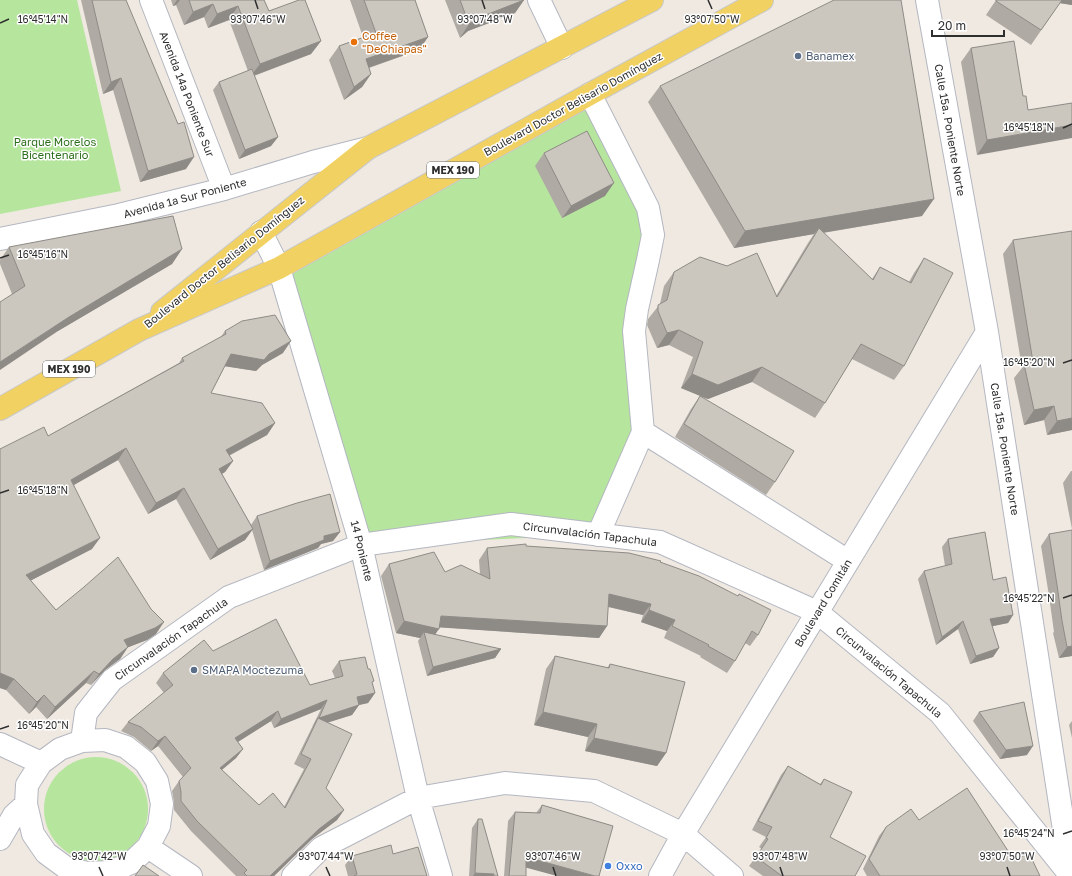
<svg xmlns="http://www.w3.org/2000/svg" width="1072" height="876" font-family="'Golos Text',sans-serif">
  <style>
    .green { fill: #b6e59e }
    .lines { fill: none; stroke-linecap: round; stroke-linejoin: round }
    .minor-casing { stroke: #b4b7c1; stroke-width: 24 }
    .major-casing { stroke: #c9c9c9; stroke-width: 24 }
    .minor { stroke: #fff; stroke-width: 22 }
    .major { stroke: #f2d163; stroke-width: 22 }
    .wall { fill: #afaba4; fill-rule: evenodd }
    .shaded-wall { fill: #8e8b86 }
    .building { fill: #cbc7bf; stroke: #8e8b86 }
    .ticks { fill: none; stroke: #2e2e2e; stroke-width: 1.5 }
    .food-dot { fill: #e8710a; stroke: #fff; stroke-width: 1.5 }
    .service-dot { fill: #5c6f8a; stroke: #fff; stroke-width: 1.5 }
    .shop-dot { fill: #3f7fe0; stroke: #fff; stroke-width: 1.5 }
    .labels { text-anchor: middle; stroke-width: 3; stroke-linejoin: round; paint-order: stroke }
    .shield { fill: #fff; stroke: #6d6d6d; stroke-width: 1 }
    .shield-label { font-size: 10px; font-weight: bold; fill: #2e2e2e }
    .food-label { font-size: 11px; fill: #c56008; stroke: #fff; text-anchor: start }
    .service-label { font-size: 11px; fill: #4e5e75; stroke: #fff; text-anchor: start }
    .street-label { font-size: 11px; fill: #2e2e2e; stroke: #fff }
    .park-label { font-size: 11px; fill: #2c6e1b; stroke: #fff }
    .shop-label { font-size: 11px; fill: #366cbe; stroke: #fff; text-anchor: start }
    .ticks-label { font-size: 10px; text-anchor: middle; fill: #2e2e2e; stroke: #fff; stroke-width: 3; stroke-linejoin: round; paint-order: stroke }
  </style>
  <rect width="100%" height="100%" fill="#efe9e1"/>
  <path class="green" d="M0,0H77L121,191L0,214Z
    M590,94L648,208L637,309L643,432L598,535L361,545L279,268Z
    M44 809a52 52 0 1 1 104 0a52 52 0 1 1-104 0Z"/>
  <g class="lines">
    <g class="minor-casing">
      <path id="minor" d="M151,0L224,189
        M539,0L562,48
        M927,0L987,332L1071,875
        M590,94L648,208L653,235L648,260L637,309L634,331L643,432L848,561
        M261,232L279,268L361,545L418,798L441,876
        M0,239L119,215L224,189L313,162L368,148
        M598,535L643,432
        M105,740L126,747L145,762L157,781L162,804L159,826L148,847L131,863L110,872L87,873L65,867L46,853L33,834L26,804L27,785L41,763L60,749L82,741Z
        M82,741L86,713L112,680L229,597L361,545L511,524L660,542L817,612L940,713L1071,876
        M0,744L41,763
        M0,839L14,815L26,804
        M148,847L191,876
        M293,876L321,848L418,798L505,783L594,791L683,834L732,876
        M660,876L683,834L987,332"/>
    </g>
    <g class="major-casing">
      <path id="major" d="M162,312L368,148L652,0
        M0,409L139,330L279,268L590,94L762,0"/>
    </g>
    <use href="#minor" class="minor"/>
    <use href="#major" class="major"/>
  </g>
  <path class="wall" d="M81,0H126L186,169L140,182L113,90L103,94Z
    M171,0H264L269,11L321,41L311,54L254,76L278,137L271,146L239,159L213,90L219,82L248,71L229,20L208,28L204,17L184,25L176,5L173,6Z
    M350,0H415L428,37L419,50L369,68L371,74L362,87L344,100L329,60L339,46L363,37Z
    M445,0H524L515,13L468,31L460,38Z
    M996,0H1072V5L1060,3L1031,45L986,15Z
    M971,48L1023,96L1028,110L977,155L961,62Z
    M660,86L922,216L823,233L872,279L880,267L909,282L914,273L924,258L904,366L894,380L852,359L825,403L815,418L752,382L708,399L701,397L775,482L766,495L675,437L691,409L700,396L681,388L693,357L669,345L657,348L647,325L648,319L660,304L664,286L674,272L776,296L808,243L814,234L734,248L648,102Z
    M544,153L605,196L562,218L535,166Z
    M1013,240L1072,430L1047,435L1044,420L1024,425L1014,378L1022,368L1003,254Z
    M9,247L182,249L172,264L58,331L12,294L0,264V260Z
    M225,331L283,353L262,365L256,371L225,366L211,393L275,423L267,435L229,456L233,461L225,472L222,474L251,525L257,516L340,532L333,541L321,544L318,548L264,570L252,530L245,540L210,560L176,499L148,514L118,460L74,485L92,549L30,581L56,610L156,634L147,640L128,647L120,659L105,670L91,685L86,683L47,719L36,707L29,714L6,690L0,688V449L48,436L179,363L182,358L220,338Z
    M1071,471H1072V529L1063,483Z
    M1049,534L1072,656L1059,658L1053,633L1054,632L1049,596L1041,546Z
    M948,539L1013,615L1008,623L992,626L999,648L993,657L970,664L958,629L936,645L918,579L924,571L945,566L942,547Z
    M526,546L660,562L758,635L750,646L745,643L735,661L727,673L700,657L701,656L664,638L667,631L641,622L643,615L608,607L607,626L599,638L439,627L435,635L501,649L495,658L427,676L418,641L420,638L396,633L381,576L389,564L445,572L480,574L479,560L487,548Z
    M213,651L310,685L335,678L332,671L339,661L372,683L375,693L368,703L359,705L352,715L328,722L326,788L344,810L337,820L312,839L274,876H236L191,831L174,810V802L172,791L179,781L183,777L158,746L151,751L134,737L121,731L128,722L164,693L156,683L163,673ZM321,709L294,764L304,769L284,807L259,805L222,770L236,758L243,749L238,742L271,721L274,728Z
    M555,656L607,668L610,664L666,753L657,766L585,751L588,737L534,725L546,669Z
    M979,712L1027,755L1000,759L973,721Z
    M1072,721V738L1069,725Z
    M788,766L820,784L824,779L830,837L855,876H763L749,866L762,849L759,847L766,837L752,830L781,775Z
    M542,805L613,826L526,867V876H504L508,821L515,812L536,813Z
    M478,819L498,876H469L472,828Z
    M919,820L1014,860L1040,876H867L863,869L879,836L886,827Z
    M393,854L427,876H348L345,865L352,856Z"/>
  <path class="shaded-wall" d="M177,0H180L176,5L173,6Z
    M524,0L515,13L468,31L460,38L469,24L478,18Z
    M1061,0H1072V5L1059,3Z
    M213,4L204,17L184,25L193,12Z
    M238,6L229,20L208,28L217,14Z
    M428,37L419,50L356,72L366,59Z
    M321,41L311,54L250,77L260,64Z
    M371,74L362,87L344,100L354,87Z
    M121,78L113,90L103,94L111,82Z
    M1072,125V138L977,155L987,140Z
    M278,137L271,146L239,159L245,150Z
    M194,157L186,169L140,182L148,171Z
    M614,183L605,196L562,218L571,206Z
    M934,199L922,216L815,234L819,228L814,234L734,248L745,231Z
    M182,249L172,264L58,331L0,370V362L69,317Z
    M679,330L669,345L657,348L667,333Z
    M291,341L283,353L262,365L256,371L223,366L231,354H269Z
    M762,367L752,382L708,399L681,388L692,374Z
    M1054,406L1044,420L1024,425L1034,410Z
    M1072,418V430L1047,435L1057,421Z
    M275,423L267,435L218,461L226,450Z
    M126,448L118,460L63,491L71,480Z
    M233,461L225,472L211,480L219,469Z
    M184,488L176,499L148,514L156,503Z
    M253,529L245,540L210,560L218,549Z
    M340,532L333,541L321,544L318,548L264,570L270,561L324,536Z
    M100,538L92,549L18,587L26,575Z
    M609,594L651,604L643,615L601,605Z
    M649,610L675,620L667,631L641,622Z
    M1013,615L1008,623L984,628L990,619Z
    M441,616L607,626L599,638L433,627Z
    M404,621L439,629L431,640L424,632L420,638L396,633Z
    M963,621L958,629L936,645L942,637Z
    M164,622L156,634L147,640L116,652L124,640Z
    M1072,646V656L1059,658L1067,647Z
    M128,647L120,659L105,670L91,685L99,674L113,659Z
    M999,648L993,657L970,664L976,656Z
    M501,649L495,658L427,676L433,667Z
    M94,671L86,683L47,719L55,707Z
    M0,673L14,679L6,690L0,688Z
    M375,693L368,703L350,707L357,697Z
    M44,695L36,707L29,714L37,702Z
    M327,700L321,709L274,728L281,719Z
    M359,705L352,715L314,727L318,718L312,727L319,718Z
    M278,711L271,721L228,748L235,738Z
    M543,712L597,724L588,737L534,725Z
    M165,736L158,746L151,751L158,741Z
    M594,738L666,753L657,766L585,751Z
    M1033,746L1027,755L1000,759L1006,750Z
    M243,749L236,758L213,777L220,768Z
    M344,810L337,820L312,839L274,876H270L319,829Z
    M526,857L595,876H557L520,866Z
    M475,873L494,874L493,876H473Z"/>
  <path class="building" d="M92,0H126L178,124L184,122L194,157L148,171L121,78L111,82Z
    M189,0H264L269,11L299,0H305L321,41L260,64L238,6L217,14L213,4L193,12Z
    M364,0H415L428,37L366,59L371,74L354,87L339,46L376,33Z
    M460,0H524L478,18L469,24Z
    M834,0H901L934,199L745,231L660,86Z
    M996,0H1062L1041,30L996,1Z
    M1014,41L1023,96H1026L1028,110L1072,103V125L987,140L971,48Z
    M252,69L278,137L245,150L219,82Z
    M587,131L614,183L571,206L544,153Z
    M173,216L182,249L69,317L0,362V302L25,286L9,247Z
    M819,228L873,280L880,267L911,283L924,258L953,273L904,366L861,344L825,403L762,367L718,385L692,374L703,342L679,330L667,333L658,311V305L667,300L674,272L700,257L727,266L757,253L777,297Z
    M1072,231V418L1057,421L1054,406L1034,410L1024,364L1033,362L1013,240Z
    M275,315L291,341L269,354L264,360L231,354L211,393L262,403L275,423L226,450L233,461L219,469L253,529L218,549L184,488L156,503L126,448L71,480L100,538L26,575L56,610L84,587L118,557L151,609L164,622L155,628L124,640L128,647L113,659L99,674L94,671L55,707L44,695L37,702L14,679L0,673V449L44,427L48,436L184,361L182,358L226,334L225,331L242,321Z
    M700,396L794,451L775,482L684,424Z
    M330,494L340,532L324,536V540L270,561L257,516L297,503Z
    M1072,530V646L1067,647L1062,621L1057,585L1049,534Z
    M985,532L993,580L1006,577L1013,615L990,619L999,648L976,656L963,621L942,637L924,571L952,564L948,539Z
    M526,544V546L629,553L661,561L660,562L699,576L738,596L739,594L771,610L758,635L752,631L735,661L708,646L709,645L672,626L675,620L649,610L651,604L609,594L607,626L441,616L439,629L404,621L389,564L434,552L445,572L461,565L490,579L487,548Z
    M276,619L310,685L343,676L339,661L365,657L368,669H370L374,681L372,682L375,693L357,697L359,705L319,718L327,700L281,719L278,711L235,738L243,749L220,768L259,805L273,793L285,808L311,759L301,754L318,718L352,734L326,788L344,810L319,829L270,876H247L244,873L247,870L197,821L181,801V792L179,781L191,768L165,736L158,741L141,727L128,722L173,685L163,673L204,640L213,651Z
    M424,632L501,649L433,667Z
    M555,656L609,668L610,664L685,682L666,753L594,738L597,724L543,712Z
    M1024,702L1033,746L1006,750L979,712Z
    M788,766L821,785L824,779L852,792L830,837L866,856L855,876H782L756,857L768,839L766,838L772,827L758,821Z
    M967,788L1014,860L1029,853L1040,876H880L869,859L886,827L911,809L919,820Z
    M542,805L613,826L599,876H595L526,857V876H509L515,812L540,813Z
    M478,819H482L498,876H494V874L475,873Z
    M391,845L393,854L418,847L427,876H354L357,874L352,856Z
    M143,865L159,876H135Z"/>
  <path class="ticks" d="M255,0L258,9M482,0L485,9M708,0L712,9M0,23L9,19M1063,128L1072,124M0,258L9,255M1063,363L1072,360M0,493L9,490M1063,598L1072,595M0,729L9,726M1063,834L1072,831M99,867L103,876M326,867L330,876M553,867L556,876M780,867L783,876M1007,867L1010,876"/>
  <circle class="food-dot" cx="354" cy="42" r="4"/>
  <g class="service-dot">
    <circle cx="798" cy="56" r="4"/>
    <circle cx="194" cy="670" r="4"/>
  </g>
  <circle class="shop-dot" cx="608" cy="866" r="4"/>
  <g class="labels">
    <g class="shield">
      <rect x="427" y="162" width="52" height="16" rx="3"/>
      <rect x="43" y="361" width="52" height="16" rx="3"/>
    </g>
    <g class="shield-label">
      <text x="453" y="174">MEX 190</text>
      <text x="69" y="373">MEX 190</text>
    </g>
    <g class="food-label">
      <text x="362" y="40">Coffee<tspan x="362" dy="13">"DeChiapas"</tspan></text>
    </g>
    <g class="service-label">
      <text x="806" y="60">Banamex</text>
      <text x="202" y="674">SMAPA Moctezuma</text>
    </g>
    <g class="street-label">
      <text transform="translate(187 94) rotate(69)" y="4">Avenida 14a Poniente Sur</text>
      <text transform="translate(573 104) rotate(-29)" y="4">Boulevard Doctor Belisario Domínguez</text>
      <text transform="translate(950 130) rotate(80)" y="4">Calle 15a. Poniente Norte</text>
      <text transform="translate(185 198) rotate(-15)" y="4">Avenida 1a Sur Poniente</text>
      <text transform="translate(224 262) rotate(-39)" y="4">Boulevard Doctor Belisario Domínguez</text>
      <text transform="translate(1005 449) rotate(81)" y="4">Calle 15a. Poniente Norte</text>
      <text transform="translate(590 534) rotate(7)" y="4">Circunvalación Tapachula</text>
      <text transform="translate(362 551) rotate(76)" y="4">14 Poniente</text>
      <text transform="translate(823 603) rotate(-59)" y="4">Boulevard Comitán</text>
      <text transform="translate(171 639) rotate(-35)" y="4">Circunvalación Tapachula</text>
      <text transform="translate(889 672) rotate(40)" y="4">Circunvalación Tapachula</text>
    </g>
    <g class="park-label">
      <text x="55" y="146">Parque Morelos<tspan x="55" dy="13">Bicentenario</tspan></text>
    </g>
    <g class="shop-label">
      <text x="616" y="870">Oxxo</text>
    </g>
  </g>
  <g class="ticks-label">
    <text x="43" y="23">16°45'14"N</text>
    <text x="258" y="23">93°07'46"W</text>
    <text x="485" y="23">93°07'48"W</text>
    <text x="712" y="23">93°07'50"W</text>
    <text x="1029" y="131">16°45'18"N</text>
    <text x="43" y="258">16°45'16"N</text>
    <text x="1029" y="366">16°45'20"N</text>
    <text x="43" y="494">16°45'18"N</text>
    <text x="1029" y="602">16°45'22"N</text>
    <text x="43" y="729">16°45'20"N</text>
    <text x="1029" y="837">16°45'24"N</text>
    <text x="99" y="860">93°07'42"W</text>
    <text x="326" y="860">93°07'44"W</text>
    <text x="553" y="860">93°07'46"W</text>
    <text x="780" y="860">93°07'48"W</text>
    <text x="1007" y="860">93°07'50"W</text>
  </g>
  <path d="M932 30v6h72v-6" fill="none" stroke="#2e2e2e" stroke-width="2"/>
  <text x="938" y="30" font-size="12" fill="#2e2e2e" stroke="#ffffff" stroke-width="3" paint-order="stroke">20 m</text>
</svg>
